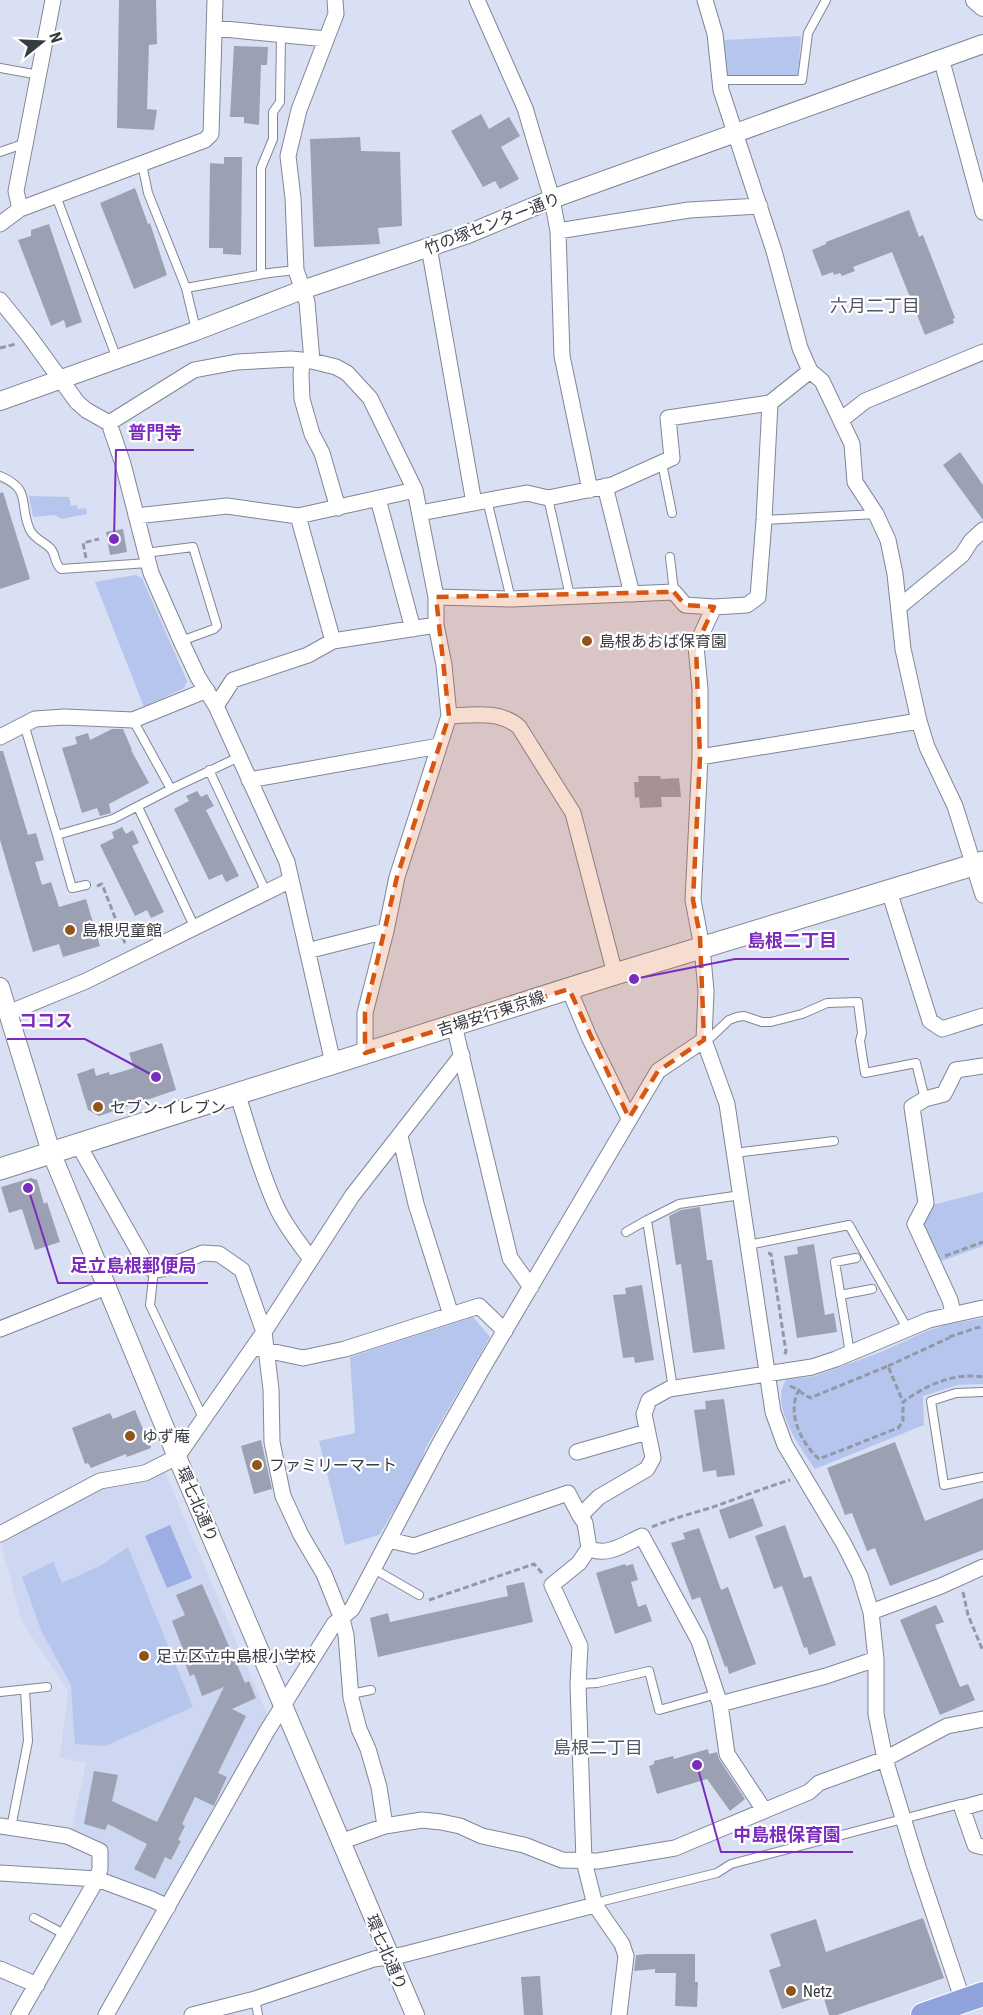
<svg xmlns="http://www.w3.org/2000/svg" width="983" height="2015" font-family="'Roboto Condensed','Noto Sans JP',sans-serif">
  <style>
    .built { fill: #ced7f1 }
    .green { fill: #b6c5ed }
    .water { fill: #9caee3 }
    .building { fill: #9ba1b3 }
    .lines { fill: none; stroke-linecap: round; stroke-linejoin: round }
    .service-casing { stroke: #808697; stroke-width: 10 }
    .minor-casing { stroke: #808697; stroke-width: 17 }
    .tertiary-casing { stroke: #808697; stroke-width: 20 }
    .secondary-casing { stroke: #808697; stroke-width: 23 }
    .trunk-casing { stroke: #fff; stroke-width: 26 }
    .path { stroke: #9498a6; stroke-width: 3; stroke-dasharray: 6 3; stroke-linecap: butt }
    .service { stroke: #fff; stroke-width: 8 }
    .minor { stroke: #fff; stroke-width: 15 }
    .tertiary { stroke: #fff; stroke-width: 18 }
    .secondary { stroke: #fff; stroke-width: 21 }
    .trunk { stroke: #90a2db; stroke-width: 24 }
    .marked { fill: #d65612; fill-opacity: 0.2; stroke: #d65612; stroke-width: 4.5; stroke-dasharray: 12 8; stroke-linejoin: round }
    .poi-dot { fill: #925518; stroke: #fff; stroke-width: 2 }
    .labels { text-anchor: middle; stroke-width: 4.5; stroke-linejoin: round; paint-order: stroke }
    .street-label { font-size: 16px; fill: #393b43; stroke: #fff }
    .poi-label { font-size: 16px; fill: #393b43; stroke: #fff; text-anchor: start }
    .neighbourhood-label { font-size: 18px; fill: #525767; stroke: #fff }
    .leader { fill: none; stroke: #7b2cbf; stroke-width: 2 }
    .callout-dot { fill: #7b2cbf; stroke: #fff; stroke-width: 2 }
    .callout-label { font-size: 18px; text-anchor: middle; font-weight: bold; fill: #7b2cbf; stroke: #fff; stroke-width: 4.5; stroke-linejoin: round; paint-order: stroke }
  </style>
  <rect width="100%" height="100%" fill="#dae0f3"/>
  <path class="built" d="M164,1470L269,1719L168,1896L161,1898L105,1878V1848L71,1833L86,1763L60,1758L68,1690L22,1622L0,1540L102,1485Z"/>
  <path class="green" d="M801,36L798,74L793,78L732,77L727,73L724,40Z
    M29,496L69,497L71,506L77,505L78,509L86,508L87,514L61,519L55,515L33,517Z
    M135,575L142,578L187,681L184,688L144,707L95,582Z
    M983,1192V1246L939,1262L921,1226L932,1205Z
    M473,1317L490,1337L425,1449L419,1470L379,1535L345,1545L319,1441L355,1433L350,1357Z
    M983,1318V1384L958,1385L923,1396L924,1425L815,1469C801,1449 769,1405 786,1380L815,1376L881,1352L927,1331L946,1325Z
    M128,1547L193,1707L105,1746L75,1744L71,1685L41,1630L22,1577L53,1562L62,1583L100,1566Z"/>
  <path class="water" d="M170,1525L192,1578L167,1588L145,1536Z"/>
  <path class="building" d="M119,0H156L157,44L149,45L147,109L157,110L154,130L117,128Z
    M234,46L268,47L267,65H261L259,125L244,123V117H230Z
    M481,114L489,129L509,117L520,136L501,147L519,179L500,189L495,181L483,187L451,131Z
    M360,137L361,151L400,152L402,226L378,228L380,244L314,247L310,139Z
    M224,157H242L241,255L223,254V248H209L210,163L224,164Z
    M135,188L148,224L150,223L167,275L134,289L100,203Z
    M909,210L919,237L923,235L955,318L953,319L954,323L925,335L892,252L853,267L855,271L842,276L840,273L834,275L833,272L822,276L812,250L826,244V242Z
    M49,224L82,322L66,328L64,320L51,326L18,240L31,236V230Z
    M960,452L983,485V520L943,465Z
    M3,492L30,579L0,589V493Z
    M123,529L127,552L110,555L106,532Z
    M112,729H123L132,750H131L149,783L109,804L111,813L100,816L97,808L82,813L62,748L77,744L75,737L88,733L90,740Z
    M0,751H3L28,835L36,833L44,860L35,862L42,885L51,882L59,907L86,899L100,946L63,957L59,944L33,952L0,840Z
    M638,776H660L661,779L679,778L681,797H661L662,807L640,808L639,797L635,798L634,782H639Z
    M197,791L201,797L207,794L214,806L206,810L239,876L226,882L222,874L209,880L174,809L189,801L186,796Z
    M122,827L126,834L133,830L139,843L132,846L164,912L151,918L147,910L135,916L100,845L114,838L112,832Z
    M162,1043L176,1090L99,1116L88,1110L77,1074L94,1068L96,1076L109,1072L110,1075L134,1068L129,1053Z
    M31,1178L37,1180L44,1204L47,1202L60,1242L35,1250L22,1209L9,1213L1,1187Z
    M700,1207L707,1260H712L725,1349L693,1353L681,1264L676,1265L669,1216L681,1210Z
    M814,1244L825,1315L834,1313L837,1332L797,1338L784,1256L798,1254L797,1247Z
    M642,1285L654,1360L635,1363L634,1357L623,1358L613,1295L626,1294L625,1288Z
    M724,1399L735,1475L717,1477L716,1470L703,1472L694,1410L706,1409L705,1401Z
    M135,1410L151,1448L127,1457L126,1454L91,1468L88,1463L85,1464L72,1428L110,1413L113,1419Z
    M261,1440L272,1489L254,1494L241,1446Z
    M895,1442L925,1521L983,1498V1550L890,1586L875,1548L867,1551L852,1513L845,1515L827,1468Z
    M753,1498L763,1526L729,1539L719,1510Z
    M785,1525L804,1578L811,1576L836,1645L809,1655L807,1647L804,1648L782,1586L774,1589L755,1536Z
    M699,1528L721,1590L728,1587L756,1664L729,1674L727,1666L725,1667L700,1597L692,1600L671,1543L685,1539L683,1533Z
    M625,1564L626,1566L633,1564L638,1580L631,1582L638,1607L646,1604L652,1621L615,1634L596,1573Z
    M524,1582L533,1622L378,1657L370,1618L388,1613L390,1622L508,1596L506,1586Z
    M202,1584L245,1683L249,1681L256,1698L232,1709L246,1716L218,1773L227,1777L215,1803L214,1806L195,1797L182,1824L185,1826L178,1840L181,1841L171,1860L165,1857L155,1879L134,1869L147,1844L108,1824L105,1830L84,1824L94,1771L118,1775L112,1801L157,1822L224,1687L202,1696L194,1674L190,1676L181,1653L184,1652L172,1621L185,1615L176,1595Z
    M936,1605L944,1622L935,1625L960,1687L968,1684L975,1700L940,1715L900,1620Z
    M708,1749L709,1754L717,1752L719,1759L745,1799L730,1811L707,1779L657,1794L649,1766L654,1764V1761L673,1756L674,1759Z
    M923,1918L944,1978L837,2015H829L823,1995L782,2009L769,1970L781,1966L770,1934L816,1919L826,1952Z
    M647,1954H695V1982H698L697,2007L675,2006L676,1973H655V1969L634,1971L636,1955Z
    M540,1976L543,2015H524L521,1977Z"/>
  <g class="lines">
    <g class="service-casing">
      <path id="service" d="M0,68L39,75
        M720,80H802L808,33L826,0
        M0,152L26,143
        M142,164L148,193L186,288L196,330
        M56,196L117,359
        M261,274V168L273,139V112L280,102L281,34
        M186,288L269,273L296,270
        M662,463L672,513
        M0,476C33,490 18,504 30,530C35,540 44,541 51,549C56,555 54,563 61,569L148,563
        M548,498L570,596
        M487,500L511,599
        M764,520L876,514
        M145,553L193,547L217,626L214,629L181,641
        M670,557L674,592
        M133,720L171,789
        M24,724L57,835L113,819L171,789L239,757
        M209,770L266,892
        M138,807L195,928
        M57,835L72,888L86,885
        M704,1040L711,1037L729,1020L737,1017L744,1016L762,1022H771L802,1014L827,1003L858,1002L862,1033L860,1041L865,1073L916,1063L925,1099
        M734,1153L834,1141
        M626,1232L647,1220
        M748,1245L849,1225L907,1328
        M154,1270L150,1305L203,1418
        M840,1295L872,1289
        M850,1353L835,1262L856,1258
        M673,1389L647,1220L679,1204L741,1195
        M983,1392L956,1393L931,1401L944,1485L983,1477
        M374,1569L419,1595
        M578,1684L597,1683L649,1671L659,1710L717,1694
        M0,1692L47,1687
        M351,1694L371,1690
        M11,1828L28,1741L25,1690
        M595,1905L603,1901L717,1873L731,1864L960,1804L961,1807
        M34,1918L66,1935
        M255,1999L258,2015"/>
    </g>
    <g class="minor-casing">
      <path id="minor" d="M335,0L336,14L299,110L288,156L293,198L296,270L307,302L312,361L336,367L347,373L370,398L415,490L436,597V625L444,665L449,716L397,877L386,931L365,1013V1053
        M477,0L525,108L552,199L558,231L562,356L590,490
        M705,0L715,34L721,90L774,251L800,348L810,371L822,381L852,444L855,482L876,514L888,540L895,574L903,649L919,721L927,747L955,806L983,895
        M214,28L326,39
        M941,58L983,212
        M20,209L16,191L53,0
        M0,224L20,209L205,140L211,134L215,0
        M558,231L689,210L760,206
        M429,247L474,503
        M0,300L29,336L77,402L86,410L109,423L123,464L151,573L181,641L198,677L216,706L287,862L333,1063
        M302,360L301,375L302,399L312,434L322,453L338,508
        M841,420L865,401L983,352
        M109,423L194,370L237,362L291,359L312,361
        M605,486L632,594
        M378,499L413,629
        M420,513L527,493L548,498L612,485L672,458L668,418L770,403L810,371
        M136,516L227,506L298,516L415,490
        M298,516L333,641
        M436,597L511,599L674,592L685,605L714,607L747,605L758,597L764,520L770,403
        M714,607L696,646L700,689V757L693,900L702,947L706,991L704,1040L727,1104L773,1412L785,1445L844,1544L860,1576L871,1612L876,1659V1714L885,1759L918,1867L963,2001
        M899,607L962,555L971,541L983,530
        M216,706L233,680L308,655L333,641L436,625
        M449,716C473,715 500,710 519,727L573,813L615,974
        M0,737L35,719L64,717L133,720L207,690
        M700,757L919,721
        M249,780L439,746
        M889,891L930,1021L942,1029L983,1016
        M307,951L386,931
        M569,989L589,1037L629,1118
        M8,1013L86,981L291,880
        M454,1025L510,1258L531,1287
        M237,1093C250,1132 260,1172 277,1208C286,1227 299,1243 311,1259
        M400,1136L416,1204L451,1315
        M78,1144L147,1266L154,1270L162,1269L203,1253L219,1254L242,1270L264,1332L271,1389L272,1442L283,1496L301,1535L324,1574L342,1619L346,1635L351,1698L359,1729L368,1749L379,1787L385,1826
        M953,1313L950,1300L915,1224L926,1203L912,1107L925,1099L944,1094L956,1070L983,1066
        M0,1329L106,1287
        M256,1348L303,1358L345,1349L479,1306L505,1331
        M577,1452L647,1432
        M0,1534L100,1481L145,1473L177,1457L264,1332L352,1196L462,1055
        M389,1540L414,1546L568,1493L580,1516
        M589,1548C606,1558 626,1543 642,1536L699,1641L720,1704L727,1754L764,1810
        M871,1612L941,1586L983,1567
        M720,1704L826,1676L876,1659
        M983,1802L962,1808L975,1845L983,1847
        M0,1826L67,1836L100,1851V1869L97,1879L19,2015
        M340,1842L385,1826L422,1820L441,1822L460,1826L482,1836L524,1845L562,1860L598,1861L675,1848L809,1792L819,1783L885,1759L947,1726L983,1719
        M0,1873L97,1879L151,1899L168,1907
        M0,1969L37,1985
        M106,2015L267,1731L334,1624L352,1609L440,1443L482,1369L658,1071L704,1040
        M192,2015L255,1999L374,1959L402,1955L595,1905
        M619,2015L626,1956L622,1944L595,1905L584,1861L578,1684L580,1646L552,1585L579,1563L589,1548L585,1523L580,1516L599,1497L647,1469L653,1458L644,1414L649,1400L669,1389L812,1367L836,1359L929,1320L983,1308"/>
    </g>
    <g class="tertiary-casing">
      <path id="tertiary" d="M975,0L983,7
        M0,401L196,331L302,290L468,234L552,199L983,44
        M0,987L51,1152L177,1457L415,2015"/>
    </g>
    <g class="secondary-casing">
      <path id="secondary" d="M0,1169L615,974L983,862"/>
    </g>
    <g class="trunk-casing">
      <path id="trunk" d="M923,2015L983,1994"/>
    </g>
    <path class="path" d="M0,348L16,344
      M86,558L83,543L99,539
      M97,886L102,884L126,946
      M768,1253L771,1254L786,1352L783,1356
      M945,1256L983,1242
      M949,1337L976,1328L983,1327
      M888,1366L949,1338
      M790,1386L799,1390C786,1412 801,1443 819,1459L898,1428L903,1422V1402C926,1385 955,1372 983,1377
      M799,1391L810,1398L888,1366L903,1402
      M652,1527C671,1519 690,1514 710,1508C737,1499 763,1488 790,1480
      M963,1592L968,1615L983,1651
      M429,1600L534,1564L543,1574"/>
    <use href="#service" class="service"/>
    <use href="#minor" class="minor"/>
    <use href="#tertiary" class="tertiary"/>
    <use href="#secondary" class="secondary"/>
    <use href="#trunk" class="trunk"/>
  </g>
  <path class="marked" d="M674,592L685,605L714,607L696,646L700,757L693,900L700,936L704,1040L658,1071L629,1118L569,989L365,1053V1013L397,877L449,716L436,597Z"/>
  <g class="poi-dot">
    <circle cx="587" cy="641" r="6"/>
    <circle cx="70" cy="930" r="6"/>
    <circle cx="98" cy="1107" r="6"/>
    <circle cx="130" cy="1436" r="6"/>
    <circle cx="257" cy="1465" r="6"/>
    <circle cx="144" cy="1656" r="6"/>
    <circle cx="791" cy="1991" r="6"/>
  </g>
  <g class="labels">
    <g class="street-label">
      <text transform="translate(492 223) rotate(-21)" y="6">竹の塚センター通り</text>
      <text transform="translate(491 1013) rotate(-18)" y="6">吉場安行東京線</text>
      <text transform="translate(198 1504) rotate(67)" y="6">環七北通り</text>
      <text transform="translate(387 1952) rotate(67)" y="6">環七北通り</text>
    </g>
    <g class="poi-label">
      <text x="599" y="647">島根あおば保育園</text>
      <text x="82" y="936">島根児童館</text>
      <text x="110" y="1113">セブン-イレブン</text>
      <text x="142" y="1442">ゆず庵</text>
      <text x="269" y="1471">ファミリーマート</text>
      <text x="156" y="1662">足立区立中島根小学校</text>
      <text x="803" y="1997">Netz</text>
    </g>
    <g class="neighbourhood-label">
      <text x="875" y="312">六月二丁目</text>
      <text x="598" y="1754">島根二丁目</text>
    </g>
  </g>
  <path class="leader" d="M114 539L116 450H194M634 979L735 959H849M156 1077L85 1039H7M28 1188L58 1283H208M697 1765L721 1852H853"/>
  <g class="callout-dot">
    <circle cx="114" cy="539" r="6"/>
    <circle cx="634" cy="979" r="6"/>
    <circle cx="156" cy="1077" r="6"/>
    <circle cx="28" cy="1188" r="6"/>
    <circle cx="697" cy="1765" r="6"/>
  </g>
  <g class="callout-label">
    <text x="155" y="439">普門寺</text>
    <text x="792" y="947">島根二丁目</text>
    <text x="46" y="1027">ココス</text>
    <text x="133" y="1272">足立島根郵便局</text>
    <text x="787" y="1841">中島根保育園</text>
  </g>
  <g transform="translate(42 42) rotate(72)" stroke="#ffffff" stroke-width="4.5" paint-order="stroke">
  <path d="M0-4.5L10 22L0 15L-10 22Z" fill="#393b43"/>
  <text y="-9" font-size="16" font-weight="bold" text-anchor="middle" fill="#393b43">N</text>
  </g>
</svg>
